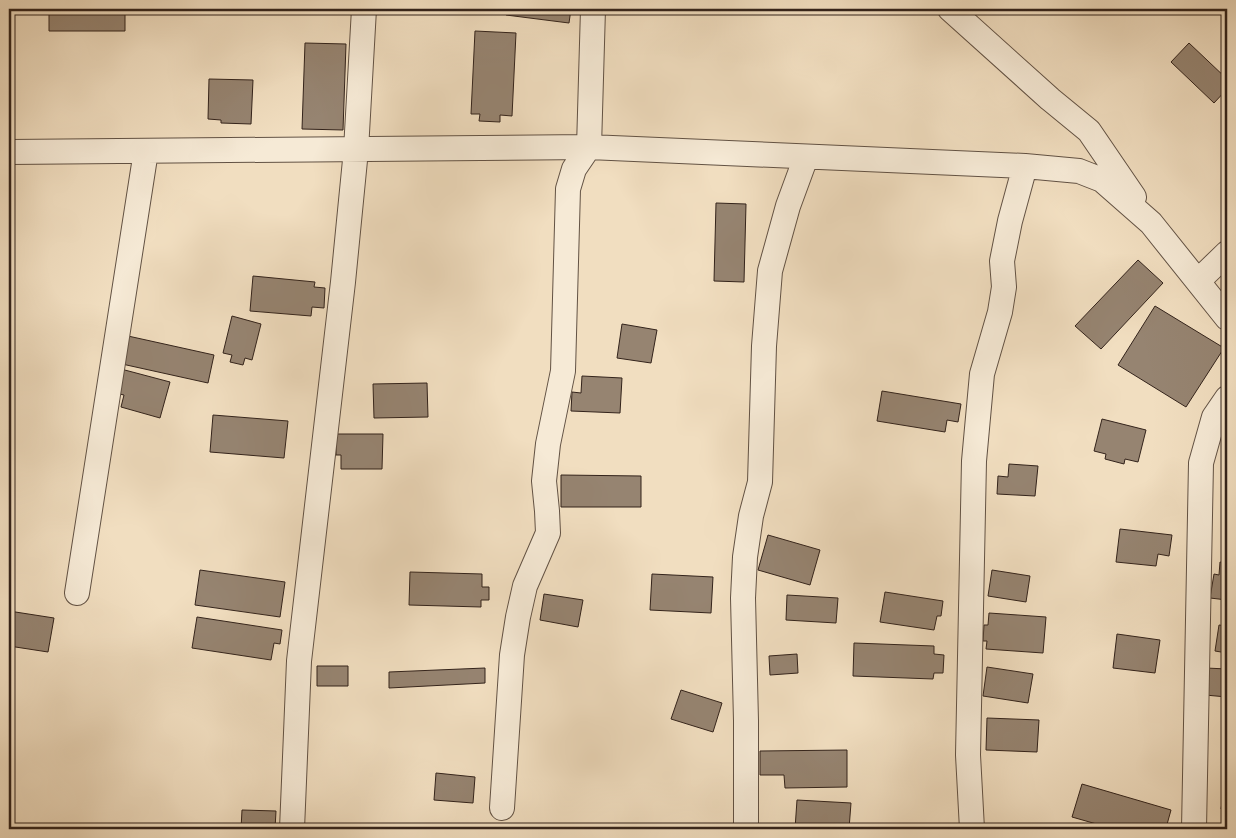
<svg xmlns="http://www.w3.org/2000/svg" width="1236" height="838" font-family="'IM FELL Double Pica',serif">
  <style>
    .building { fill: #968471; stroke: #33231b }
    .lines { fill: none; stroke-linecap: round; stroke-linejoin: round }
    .street-casing { stroke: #625244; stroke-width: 26 }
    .street { stroke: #f6ead6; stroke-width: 24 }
  </style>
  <rect width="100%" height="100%" fill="#f1dec0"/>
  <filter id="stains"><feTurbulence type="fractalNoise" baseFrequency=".004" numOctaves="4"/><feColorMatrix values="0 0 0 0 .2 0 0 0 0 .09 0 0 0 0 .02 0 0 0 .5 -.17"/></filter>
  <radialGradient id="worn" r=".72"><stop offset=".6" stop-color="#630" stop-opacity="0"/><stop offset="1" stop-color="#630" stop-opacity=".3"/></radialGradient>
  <path class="building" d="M49,9H125V31H49Z
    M507,9H571L569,23L506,15Z
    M475,31L516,33L512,116L500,115V122L479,121L480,114H471Z
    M305,43L346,44L343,130L302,129Z
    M1189,43L1227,79V89L1214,103L1171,62Z
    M209,79L253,80L251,124L221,123V120L208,119Z
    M716,203L746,204L744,282L714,281Z
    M1138,260L1163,283L1101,349L1075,326Z
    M253,276L315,282L314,287L325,288L324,308L312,307L311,316L250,311Z
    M1155,306L1224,348L1186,407L1118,365Z
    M232,316L261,324L252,360L245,358L243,365L230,362L232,355L223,353Z
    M622,324L657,330L651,363L617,358Z
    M128,336L214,355L208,383L122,364Z
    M121,369L170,382L160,418L121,407L124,395L115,393Z
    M582,376L622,378L620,413L571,411L572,392L581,393Z
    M427,383L428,417L374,418L373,384Z
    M882,391L961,404L958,422L947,420L945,432L877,421Z
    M213,415L288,421L284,458L210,452Z
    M1102,419L1146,430L1138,462L1125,459L1124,464L1105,459L1106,454L1094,451Z
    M336,434H383L382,469H341V455H336Z
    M1009,464L1038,466L1035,496L997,494L998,476L1008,477Z
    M561,475L641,476V507H561Z
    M1120,529L1172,535L1169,556L1158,554L1156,566L1116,562Z
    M768,535L820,550L810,585L758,570Z
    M1220,562L1227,563V600L1210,598L1214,574L1219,575Z
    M200,570L285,582L280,617L195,605Z
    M992,570L1030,576L1026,602L988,596Z
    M410,572L482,574V587H489V600H481V607L409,605Z
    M652,574L713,577L711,613L650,610Z
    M885,592L943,601L941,616H937L934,630L880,622Z
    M544,594L583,600L578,627L540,620Z
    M787,595L838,598L836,623L786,620Z
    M9,611L54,618L48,652L9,646Z
    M989,613L1046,617L1043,653L986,649L987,641H983L984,625H988Z
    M197,617L282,630L280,644L274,643L271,660L192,648Z
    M1219,625L1227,626V653L1215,651Z
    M1117,634L1160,640L1155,673L1113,668Z
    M854,643L934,646V654L944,655L943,673H934L933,679L853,676Z
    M797,654L798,673L770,675L769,656Z
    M317,666H348V686H317Z
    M987,667L1033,674L1028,703L983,696Z
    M485,668V683L389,688V672Z
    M1206,668L1227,669V697L1205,695Z
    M681,690L722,703L713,732L671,719Z
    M987,718L1039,720L1037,752L986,750Z
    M847,750V787L785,788L784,775H760V751Z
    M436,773L475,777L473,803L434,800Z
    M1226,776H1227V810L1221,809Z
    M1082,784L1171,810L1166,828L1160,827L1159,829H1114L1072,817Z
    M797,800L851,803L849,829H795Z
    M242,810L276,811L275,829H241Z"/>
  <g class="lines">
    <g class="street-casing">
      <path id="street" d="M950,9L1050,99L1089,131L1134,197
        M9,152L589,147L1025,166L1079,171L1102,180L1151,223L1227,318
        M1198,281L1227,253
        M77,593L146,151
        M502,808L512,655L518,617L525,586L548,533L547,511L544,481L548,444L563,371L568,189L574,169L589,147L593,9
        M292,829L299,661L343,282L356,150L364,9
        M746,829V721L743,598L745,557L751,516L760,482L764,346L770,271L788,206L806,157
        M972,829L968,755L974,461L982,374L1000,312L1004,287L1002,261L1010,221L1025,166
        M1194,829L1201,463L1214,417L1227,398"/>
    </g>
    <use href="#street" class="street"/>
  </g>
  <rect width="1236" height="838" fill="none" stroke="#f1dec0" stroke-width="30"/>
  <rect x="10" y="10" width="1216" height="818" fill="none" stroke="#33231b" stroke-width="2.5"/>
  <rect x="15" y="15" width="1206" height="808" fill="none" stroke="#33231b"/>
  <rect width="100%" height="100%" filter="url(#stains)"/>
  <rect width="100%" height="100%" fill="url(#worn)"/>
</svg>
